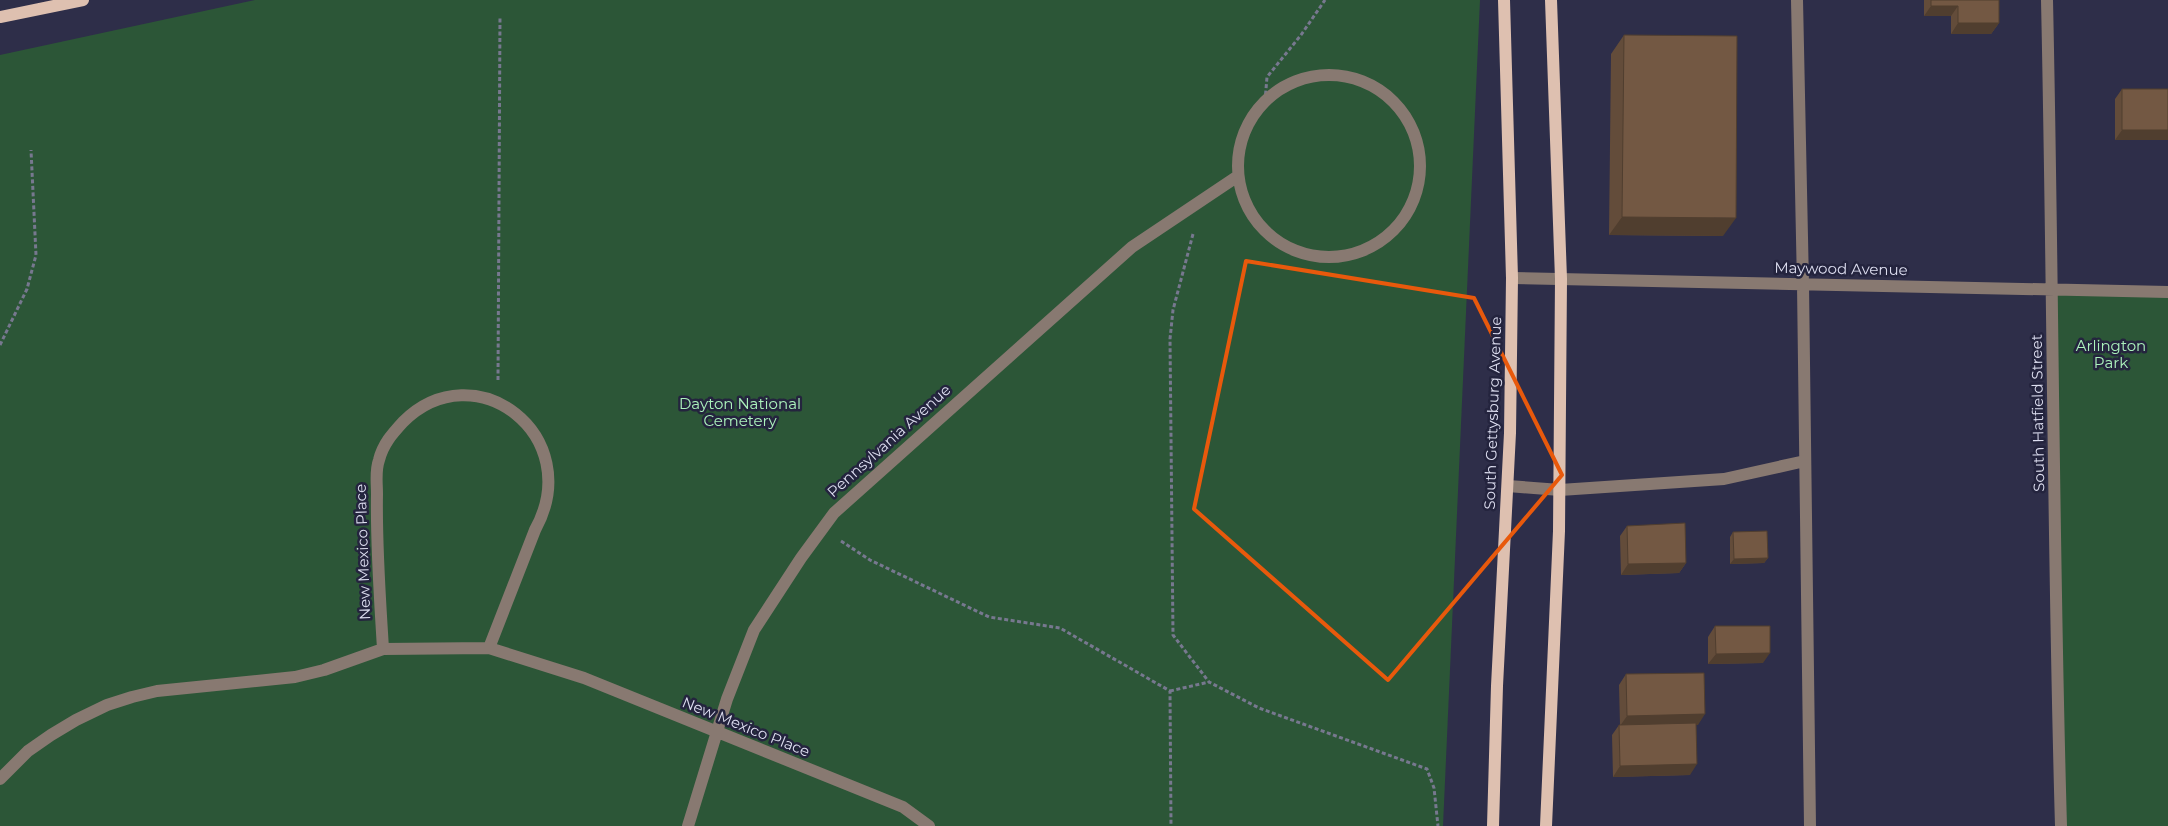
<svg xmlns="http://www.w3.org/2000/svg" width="2168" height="826" font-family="Montserrat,sans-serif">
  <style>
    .green { fill: #2c5637 }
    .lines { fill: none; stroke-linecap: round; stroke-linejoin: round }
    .path { stroke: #77788f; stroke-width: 3; stroke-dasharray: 4 2.5; stroke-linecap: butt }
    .minor { stroke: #887971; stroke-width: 12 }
    .major { stroke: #dec0b0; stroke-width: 12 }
    .wall { fill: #634c3a }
    .shaded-wall { fill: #503e2f }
    .building { fill: #735843; stroke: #503e2f }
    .marked { fill: none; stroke: #e8590c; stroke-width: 4; stroke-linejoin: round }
    .labels { text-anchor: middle; stroke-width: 5; stroke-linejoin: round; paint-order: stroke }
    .street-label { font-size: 15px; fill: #dddef0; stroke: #24243e }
    .park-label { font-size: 15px; fill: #acf3bc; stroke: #24243e }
  </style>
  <rect width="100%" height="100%" fill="#2e2e49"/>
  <path class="green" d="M255,0H1480L1443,826H0V55Z
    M2053,290L2168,292V826H2061Z"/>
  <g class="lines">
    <path class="path" d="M1265,101L1267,77L1301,35L1325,0
      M1193,234L1173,310L1170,339L1173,635L1209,682L1259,708L1427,769L1434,788L1438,826
      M0,345L27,289L36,255L31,150
      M498,380L500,16
      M841,541L870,560L989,617L1060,628L1170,691L1171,826
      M1170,691L1209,682"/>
    <path class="minor" d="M1797,0L1803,285L1810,826
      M2047,0C2053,275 2053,551 2061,826
      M1238 166a91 91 0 1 1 182 0a91 91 0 1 1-182 0Z
      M1512,278L2168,292
      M1508,486L1560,490L1724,479L1805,461
      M383,649C380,598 376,546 377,494C377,482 375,471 379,460C383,444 392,434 403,422C475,350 587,436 535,530L489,648
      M0,779L28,751L51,735L76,720L107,705L132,697L157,691L295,677L324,670L383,649L489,648L584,678L903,807L929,826
      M688,826L727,699L754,630L801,558L834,513L1132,247L1238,176"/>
    <path class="major" d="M0,17L83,0
      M1493,826L1497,686L1510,433L1512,278L1504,0
      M1546,826L1559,531L1561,279L1551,0"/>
  </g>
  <path class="wall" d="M1924,0H1999V23L1991,34H1951V16H1924Z
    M1624,35L1723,236L1609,235L1611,54Z
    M2122,89L2168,140H2115V99Z
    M1627,526L1686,563L1679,573L1621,575L1620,536Z
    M1733,532L1768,558L1764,563L1730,564V537Z
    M1715,626L1763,663L1708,664V637Z
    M1626,674L1698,725H1696L1690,775L1613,777L1612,735L1619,725H1620L1619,685Z"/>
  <path class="shaded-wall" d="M1931,6H1958L1951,16H1924Z
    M1958,23H1999L1991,34H1951Z
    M2122,130H2168V140H2115Z
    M1622,217L1736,218L1723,236L1609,235Z
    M1768,558L1764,563L1730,564L1734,559Z
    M1686,563L1679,573L1621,575L1628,564Z
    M1770,653L1763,663L1708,664L1716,654Z
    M1705,714L1698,725L1620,726L1627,716Z
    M1697,764L1690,775L1613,777L1620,766Z"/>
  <path class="building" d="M1931,0H1999V23H1958V6H1931Z
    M1624,35L1737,36L1736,218L1622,217Z
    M2122,89H2168V130H2122Z
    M1685,523L1686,563L1628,564L1627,526Z
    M1767,531L1768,558L1734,559L1733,532Z
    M1715,626H1770V653L1716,654Z
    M1704,673L1705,714L1627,716L1626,674Z
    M1696,723L1697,764L1620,766L1619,725Z"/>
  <path class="marked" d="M1246,261L1474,298L1562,475L1388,680L1194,509Z"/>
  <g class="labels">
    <g class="street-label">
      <text transform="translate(1841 269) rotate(1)" y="5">Maywood Avenue</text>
      <text transform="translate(1493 413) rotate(-88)" y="5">South Gettysburg Avenue</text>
      <text transform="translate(2038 413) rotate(-91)" y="5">South Hatfield Street</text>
      <text transform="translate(889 441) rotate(-42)" y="5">Pennsylvania Avenue</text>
      <text transform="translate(363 552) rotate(-92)" y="5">New Mexico Place</text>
      <text transform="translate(746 727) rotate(22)" y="5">New Mexico Place</text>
    </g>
    <g class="park-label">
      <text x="2111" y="351">Arlington<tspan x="2111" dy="17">Park</tspan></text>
      <text x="740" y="409">Dayton National<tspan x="740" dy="17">Cemetery</tspan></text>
    </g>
  </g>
</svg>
